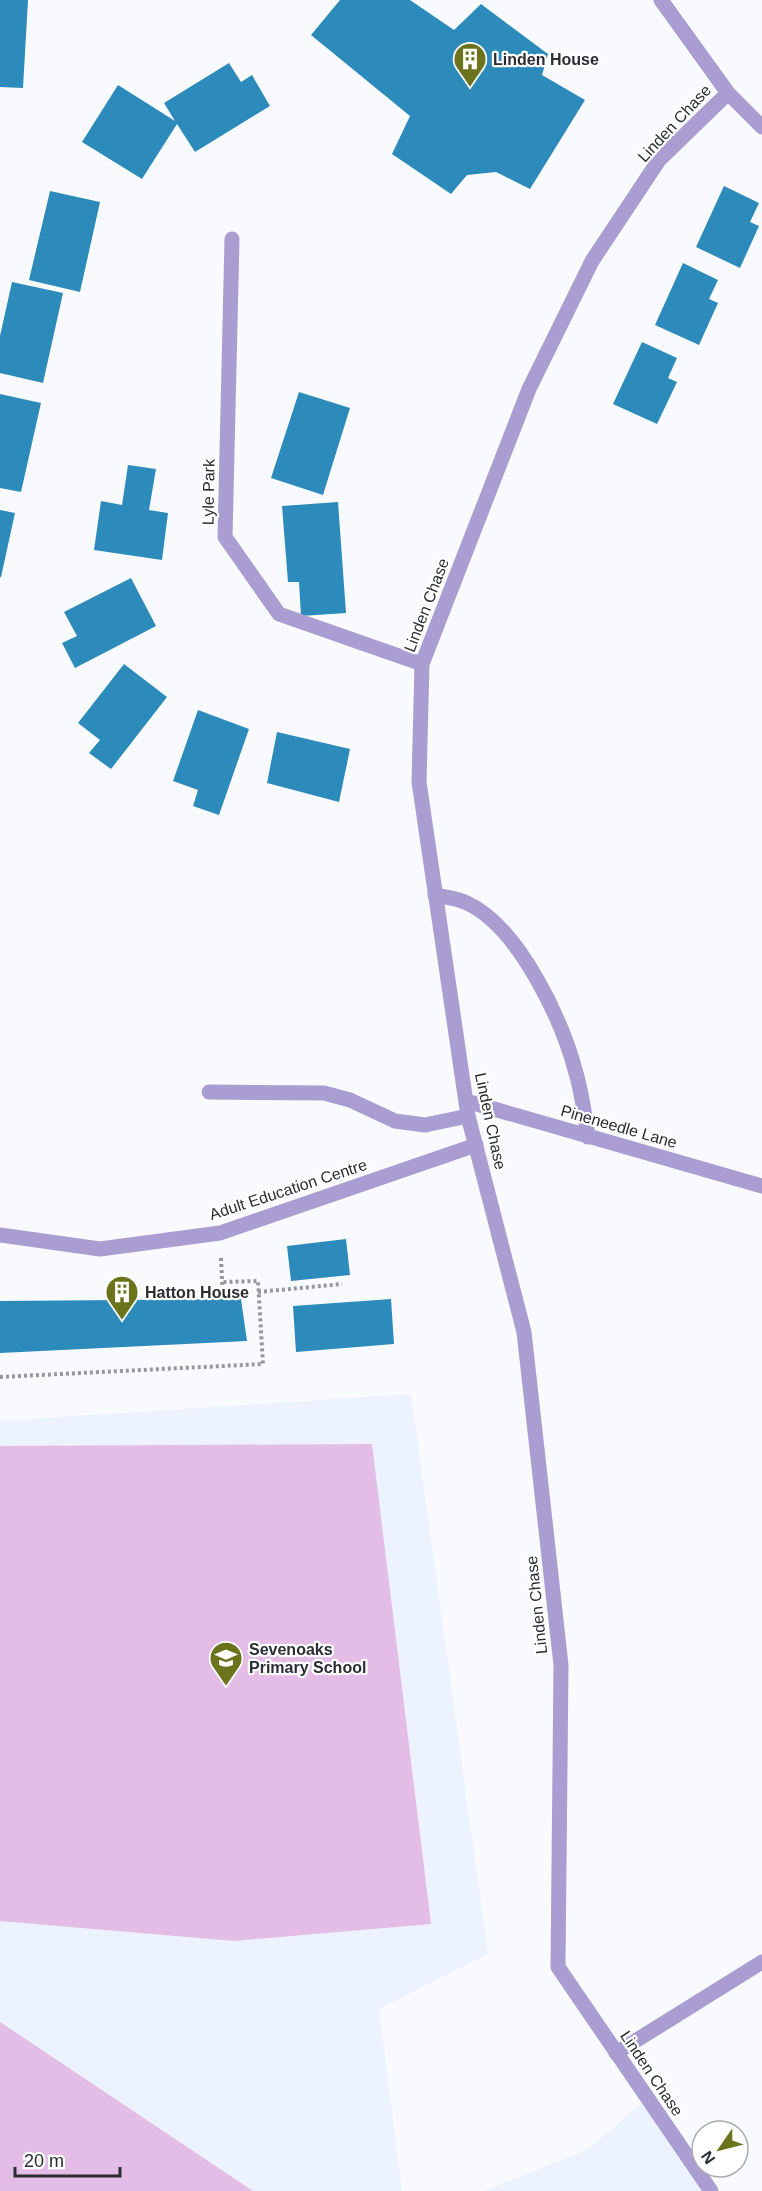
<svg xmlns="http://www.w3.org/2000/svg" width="762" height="2191" font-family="Helvetica,sans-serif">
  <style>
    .built { fill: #ecf2fe }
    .green { fill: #e4bde6 }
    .building { fill: #2c8bba }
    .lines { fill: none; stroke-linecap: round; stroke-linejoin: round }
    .path { stroke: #96989c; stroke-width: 4; stroke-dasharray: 3 3; stroke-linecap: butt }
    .service { stroke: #a99dd2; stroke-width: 15 }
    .minor { stroke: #a99dd2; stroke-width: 15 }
    .labels { text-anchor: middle; stroke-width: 4.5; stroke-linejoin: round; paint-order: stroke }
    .poi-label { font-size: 16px; font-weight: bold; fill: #2a2d32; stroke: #fff; text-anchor: start }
    .street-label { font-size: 16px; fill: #2a2d32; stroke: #fff }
  </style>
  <rect width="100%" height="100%" fill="#f9fafd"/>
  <path class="built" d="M411,1394L488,1954L379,2009L402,2191H0V1421Z
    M641,2103L671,2141L705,2191H484L589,2149Z"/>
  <path class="green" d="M372,1444L431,1924L234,1941L0,1921V1446Z
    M0,2022L253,2191H0Z"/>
  <path class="building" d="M0,0H28L23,88L0,87Z
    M340,0H410L454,30L481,4L548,54L542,75L585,100L530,189L496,172L467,175L451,194L392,154L410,116L311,35Z
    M229,63L241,82L252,75L270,106L195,152L177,124L142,179L82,142L118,85L175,121L164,103Z
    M724,186L759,203L750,222L759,226L740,268L696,247Z
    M50,191L100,202L80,292L29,280Z
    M683,263L718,280L709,299L718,303L699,345L655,325Z
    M12,282L63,293L43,383L0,373V336Z
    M642,342L677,358L668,378L677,382L657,424L613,404Z
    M299,392L350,408L323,495L271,478Z
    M0,394L41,403L21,492L0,488Z
    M128,465L156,469L149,510L168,513L162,560L94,550L101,501L122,505Z
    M338,502L346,613L301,616L299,582H288L282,506Z
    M0,510L15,513L1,577H0Z
    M131,578L156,626L75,668L62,643L77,636L64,612Z
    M124,664L167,697L111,769L89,753L100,740L78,723Z
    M198,710L249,729L219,815L193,806L198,790L173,781Z
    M277,732L350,749L339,802L267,783Z
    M346,1239L350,1275L291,1281L287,1246Z
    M241,1299L247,1341L0,1353V1301Z
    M391,1299L394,1344L296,1352L293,1306Z"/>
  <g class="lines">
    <path class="path" d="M221,1258L223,1299
      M258,1292L342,1284
      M0,1377L263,1364L258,1281L222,1282"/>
    <path class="service" d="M435,895C445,897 457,898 467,903C519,927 562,1020 576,1073C582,1094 585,1115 588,1137
      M209,1092L324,1093L350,1100L395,1121L425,1125L468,1116
      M0,1235L100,1249L220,1233L476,1145
      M616,2053L762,1962"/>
    <path class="minor" d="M661,0L728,93L762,127
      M232,239L225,537L279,614L422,664
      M466,1101L762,1186
      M711,2191L558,1967L561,1665L524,1332L468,1116L419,782L422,664L529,389L592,261L659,160L728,93"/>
  </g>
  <defs>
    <g id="building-pin" transform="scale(1.725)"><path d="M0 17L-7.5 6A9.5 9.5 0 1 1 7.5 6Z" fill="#6b741d" stroke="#fff"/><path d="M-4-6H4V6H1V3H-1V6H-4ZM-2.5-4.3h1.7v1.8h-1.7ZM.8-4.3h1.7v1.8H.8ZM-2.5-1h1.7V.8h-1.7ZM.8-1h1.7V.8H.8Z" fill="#fff"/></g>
    <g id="school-pin" transform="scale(1.725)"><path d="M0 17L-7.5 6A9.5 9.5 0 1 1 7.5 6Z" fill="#6b741d" stroke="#fff"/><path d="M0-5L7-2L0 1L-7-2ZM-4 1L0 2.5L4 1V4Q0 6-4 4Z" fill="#fff"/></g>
  </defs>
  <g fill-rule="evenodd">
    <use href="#building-pin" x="470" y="59"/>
    <use href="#building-pin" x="122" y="1292"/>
    <use href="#school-pin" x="226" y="1658"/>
  </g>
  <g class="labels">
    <g class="poi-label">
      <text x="493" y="65">Linden House</text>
      <text x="145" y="1298">Hatton House</text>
      <text x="249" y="1655">Sevenoaks<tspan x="249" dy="18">Primary School</tspan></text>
    </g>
    <g class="street-label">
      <text transform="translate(674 123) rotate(-47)" y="6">Linden Chase</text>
      <text transform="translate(208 492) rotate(-89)" y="6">Lyle Park</text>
      <text transform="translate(426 605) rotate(-69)" y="6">Linden Chase</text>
      <text transform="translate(491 1121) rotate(78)" y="6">Linden Chase</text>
      <text transform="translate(619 1126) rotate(16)" y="6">Pineneedle Lane</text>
      <text transform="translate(288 1189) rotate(-18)" y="6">Adult Education Centre</text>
      <text transform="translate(536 1605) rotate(-96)" y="6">Linden Chase</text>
      <text transform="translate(652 2073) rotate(56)" y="6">Linden Chase</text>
    </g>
  </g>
  <g transform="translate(720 2149) rotate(235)"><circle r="28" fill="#ffffff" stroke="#aaabad" stroke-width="1.5"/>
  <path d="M0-4.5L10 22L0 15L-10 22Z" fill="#6b741d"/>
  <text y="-9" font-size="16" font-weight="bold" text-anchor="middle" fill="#2a2d32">N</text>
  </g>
  <path d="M15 2167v9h105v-9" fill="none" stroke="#2a2d32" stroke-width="3"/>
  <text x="24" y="2167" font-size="18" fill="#2a2d32" stroke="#ffffff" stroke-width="4.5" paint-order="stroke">20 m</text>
</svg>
